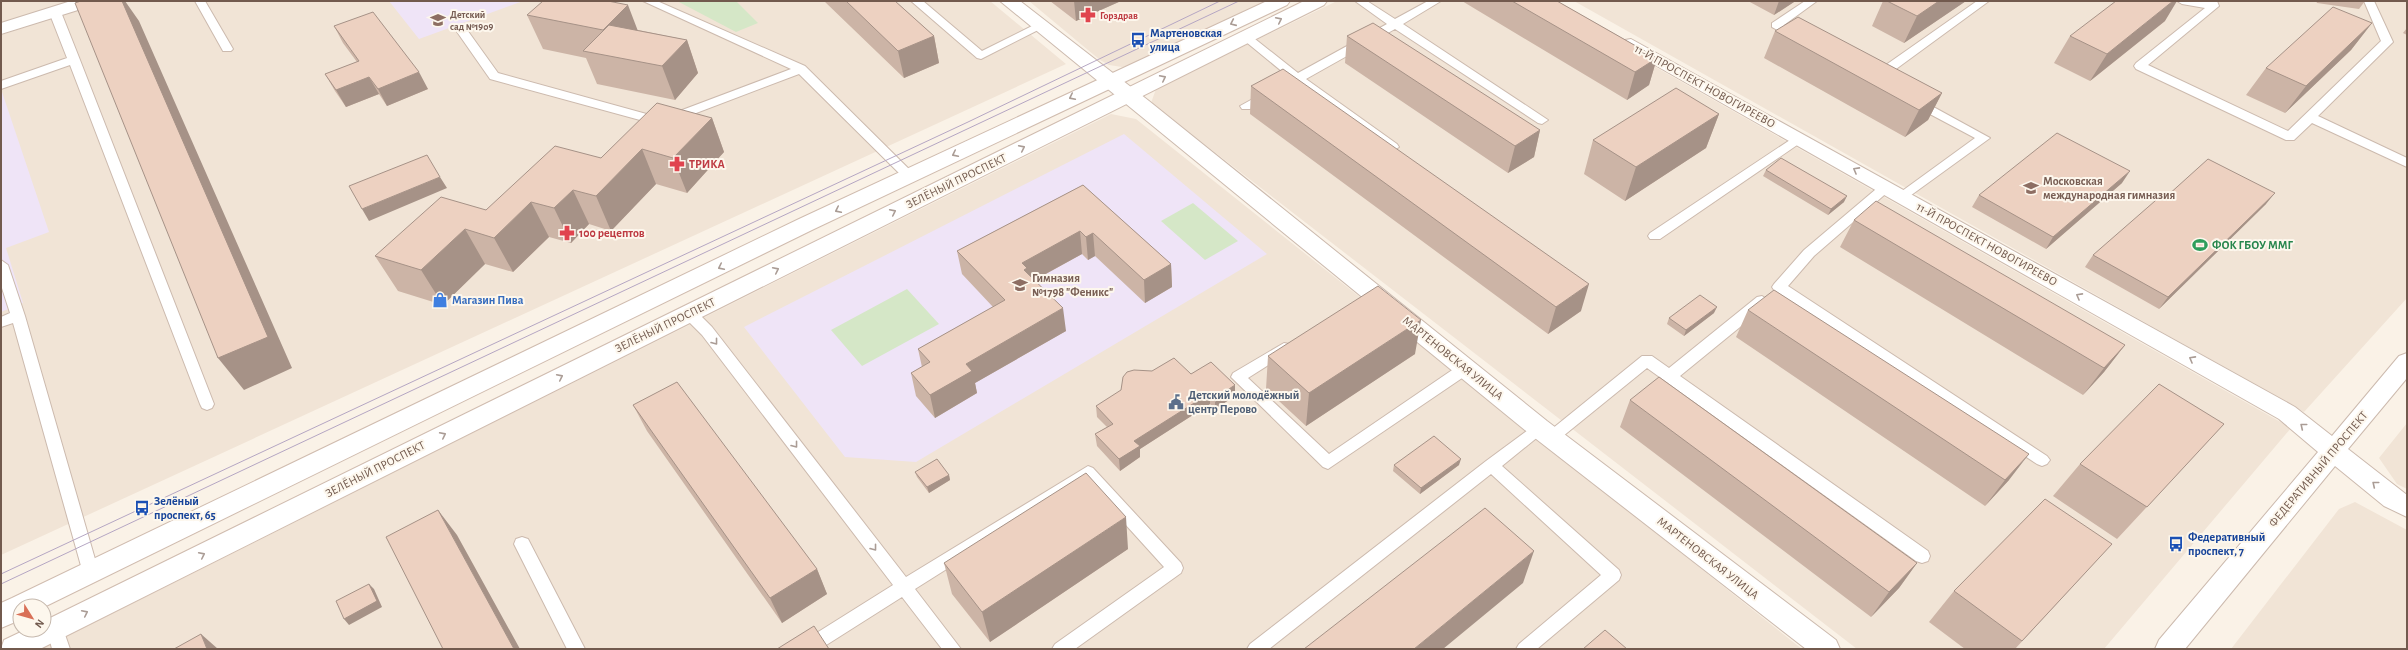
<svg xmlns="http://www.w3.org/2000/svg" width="2408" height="650" font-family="'Alegreya Sans',sans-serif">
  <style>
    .residential { fill: #f1e4d6 }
    .education { fill: #efe4f7 }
    .green { fill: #d5e7c7 }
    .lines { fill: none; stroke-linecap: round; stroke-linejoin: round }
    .service-casing { stroke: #ccbaae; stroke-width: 2 }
    .minor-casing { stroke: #ccbaae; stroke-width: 2 }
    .secondary-casing { stroke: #d0bcaf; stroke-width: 2 }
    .service { fill: #fff; fill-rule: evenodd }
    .minor { fill: #fff; fill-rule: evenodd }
    .secondary { fill: #fff; fill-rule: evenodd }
    .tram { stroke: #b5a6c3; stroke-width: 1 }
    .wall { fill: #ccb4a6 }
    .shaded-wall { fill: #a69287 }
    .building { fill: #edd1c1; stroke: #a69287 }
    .oneway { stroke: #aa9c95 }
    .labels { text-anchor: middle; stroke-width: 4; stroke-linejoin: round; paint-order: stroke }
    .far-education-label { font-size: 10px; font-weight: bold; fill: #785e54; stroke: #fdf7ed; text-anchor: start }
    .far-health-label { font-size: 10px; font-weight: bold; fill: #be3a42; stroke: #fdf7ed; text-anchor: start }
    .transit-label { font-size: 12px; font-weight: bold; fill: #164399; stroke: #fdf7ed; text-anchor: start }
    .street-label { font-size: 12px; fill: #725a4e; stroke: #fdf7ed }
    .health-label { font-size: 12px; font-weight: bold; fill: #be3a42; stroke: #fdf7ed; text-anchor: start }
    .education-label { font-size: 12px; font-weight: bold; fill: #785e54; stroke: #fdf7ed; text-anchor: start }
    .leisure-label { font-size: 12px; font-weight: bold; fill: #27864d; stroke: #fdf7ed; text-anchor: start }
    .shop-label { font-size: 12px; font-weight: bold; fill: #366cbe; stroke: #fdf7ed; text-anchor: start }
    .service-label { font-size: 12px; font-weight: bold; fill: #4e5e75; stroke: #fdf7ed; text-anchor: start }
  </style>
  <rect width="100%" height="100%" fill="#faf2e7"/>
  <path class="residential" d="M1,1H71L1,24Z
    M105,1H990L1066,64L1,555V35Z
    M1029,1H1269L1138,64L1122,67L1109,65L1100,60Z
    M1337,1H1539L2291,428L2104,649H1857L1151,103L1156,89Z
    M1574,1H2407V298L2304,412Z
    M1111,114L1136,119L1802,649H41Z
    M2407,423V489L2397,484L2379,458Z
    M2355,502L2407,530V649H2231L2339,509Z"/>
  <path class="education" d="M389,1H523L419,39Z
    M1,89L49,232L6,248L23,303L1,312Z
    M1124,134L1267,254L916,462L845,457L744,327Z"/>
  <path class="green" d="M677,1H736L758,23L736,32Z
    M1193,203L1238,241L1205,260L1161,221Z
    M907,289L939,324L862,366L831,330Z"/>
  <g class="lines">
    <g class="service-casing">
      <path id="service" d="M195,1H205L233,49L231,51H223Z
        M643,1H657L805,66L913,173L915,176L913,179H905L799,74L662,126L490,79L455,29L461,26L465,27L498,73L661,118L791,69Z
        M911,1H923L982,51L1036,24H1044L1046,26L981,59L977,58Z
        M1355,1H1367L1395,19L1428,1H1441L1403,24L1548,120L1542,124L1538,123L1395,29L1306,79L1397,144L1399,147L1393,151L1297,84L1287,85L1285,82L1290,78L1240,37L1242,35H1250L1298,73L1387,24Z
        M1805,1H1817L1784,25L1800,34V38H1792L1772,27V23Z
        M1977,1H1989L1881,80H1873L1871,77L1873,74Z
        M2177,1H2217L2219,6L2148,65L2288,131L2381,41L2364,1H2374L2393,42L2318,116L2407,158V167L2312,123L2294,140H2286L2136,69L2134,66L2136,63L2205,8L2182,4Z
        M55,9L61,12L80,60L214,404L212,408L207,410L202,408L200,404L70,65L1,89V81L67,58L49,12Z
        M1267,91L1271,92L1273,95L1271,98L1250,109H1242L1240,106Z
        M1917,98L1990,138L1903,201L1898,200L1897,197L1898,194L1975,138L1913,105L1911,102Z
        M1799,134L1805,138L1803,141L1660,239H1650L1648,236L1650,233Z
        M1886,183L1892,187L1890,190L1814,256L1788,286L2047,456L2050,460L2047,464L2042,466L2037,464L1774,290L1772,287L1774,284L1804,250L1882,184Z
        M1,260L8,265L25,316L99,573L97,578L91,580L85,578L83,573L13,323L1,327V317L10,313L1,285Z
        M1762,296L1769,301L1767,305L1680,376L1928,551L1930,556L1928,561L1922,563L1916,561L1647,368L1557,441L1552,443L1547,441L1544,437L1547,433L1642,356H1652L1669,368L1757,297Z
        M689,308L694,309L712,327L906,577L1088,466L1093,468L1181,563L1183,568L1181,573L1075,649H1052L1055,644L1164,567L1086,481L915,589L961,649H942L902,597L820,649H796L799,644L893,585L702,335L684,317L682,313L684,309Z
        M1284,343L1289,344L1291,348L1289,352L1248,378L1329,454L1461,364H1471L1473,368L1471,372L1328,469L1323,467L1231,377L1233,373Z
        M1539,422L1544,424L1546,428L1544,432L1502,466L1619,570L1621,575L1619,580L1537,649H1516L1519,644L1601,575L1491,474L1269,649H1247L1250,644L1486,461Z
        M522,537L528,539L585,649H567L514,544L516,539Z
        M55,620L61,623L70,649H52L47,628L49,623Z"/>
    </g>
    <g class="minor-casing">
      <path id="minor" d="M71,1H97L94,5L1,34V23Z
        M1000,1H1020L1149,101L1547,421L1836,640L1840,649H1806L1531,435Z
        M1631,39L2295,407L2332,436L2399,356L2407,353V378L2348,449L2407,495V517L2384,506L2335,466L2185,649H2155L2159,640L2318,452L2279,419L1625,48L1622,44L1625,40Z"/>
    </g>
    <g class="secondary-casing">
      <path id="secondary" d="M1267,1H1290L1287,5L814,229L44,607L20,606V620L1,628V603L12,598L799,219Z
        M1304,1H1327L1324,5L40,649H1L4,640L25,630H44V621Z"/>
    </g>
    <use href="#service" class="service"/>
    <use href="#minor" class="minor"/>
    <use href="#secondary" class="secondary"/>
    <path class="tram" d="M1,574L968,122L1220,1
      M1,584L1239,1"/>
  </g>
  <path class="wall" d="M824,1H895L934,36L939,63L904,78Z
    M1050,1H1121L1076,21Z
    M1462,1H1557L1657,58L1649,85L1627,100Z
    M1748,1H1795L1794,2L1774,15Z
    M1883,1H1966L1904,43L1872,26Z
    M2316,1H2365L2359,9L2317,3Z
    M527,15L638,30L687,40L698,73L675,100L597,84L586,58L543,49Z
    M2165,21L2090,81L2054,63L2070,36Z
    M2372,23L2351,50L2285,113L2246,95L2266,68Z
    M334,26L428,89L387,106L379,94L346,107L335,91L325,74L357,62L343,43Z
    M2407,28V35L2403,33Z
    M1775,31L1942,93L1928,120L1905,137L1764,58Z
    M1347,36L1540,130L1534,157L1508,173L1345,63Z
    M1251,86L1581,311L1548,334L1250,114Z
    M1719,114L1706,148L1625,201L1584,174L1593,140Z
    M712,118L724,152L687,193L656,184L611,231L589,224L571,243L549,237L513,272L485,264L443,305L398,291L375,256L486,210L601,158Z
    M1766,170L1844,202L1828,215L1763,176Z
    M2122,183L2046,249L1972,207L1979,195Z
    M1083,185L1171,264L1172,287L1145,303L1095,256L1088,260L1082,254L1035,280L1066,331L975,383L977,393L935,418L916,396L911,373L922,367L918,349L993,307L962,274L957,251Z
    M2167,196L2266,204L2159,309L2085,267L2093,255Z
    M1854,220L2125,345L2104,372L2083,395L1840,247Z
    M1748,310L2009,480L1985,506L1736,337Z
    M1714,313L1684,336L1667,324L1669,318Z
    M1415,354L1306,426L1266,389L1268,356Z
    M1191,374L1235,396L1215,409L1210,404L1140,449V457L1120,471L1097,446L1095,434L1107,427L1097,417L1096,406Z
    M1630,400L1917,563L1899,588L1871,617L1620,427Z
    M633,405L817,569L827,594L782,623L647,431Z
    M2224,424L2117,539L2053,496L2080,464Z
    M1394,465H1459L1420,494L1393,471Z
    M915,472L949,475L950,480L929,493L917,477Z
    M2112,544L2015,649H1965L1929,622L1954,591Z
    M1128,549L990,642L952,594L944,563Z"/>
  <path class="shaded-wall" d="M122,1H125L139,21L292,368L244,390L218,358Z
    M1074,1H1121L1076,21Z
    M1779,1H1795L1794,2L1774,15Z
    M1939,1H1966L1904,43L1917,16Z
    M2173,1H2177L2165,21L2090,81L2107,54Z
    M628,5L641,39L603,30Z
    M2372,23L2351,50L2285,113L2306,86Z
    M934,36L939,63L904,78L898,51Z
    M687,40L698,73L675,100L662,66Z
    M1657,58L1649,85L1627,100L1635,72Z
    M419,72L428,89L387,106L378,89Z
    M369,77L379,94L346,107L336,90Z
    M1942,93L1928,120L1905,137L1919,110Z
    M1719,114L1706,148L1625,201L1636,167Z
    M712,118L724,152L687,193L673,158Z
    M1540,130L1534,157L1508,173L1515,146Z
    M642,149L656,184L611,231L596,196Z
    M2130,171L2122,183L2046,249L2053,237Z
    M440,177L447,188L369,221L362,209Z
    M573,190L589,224L571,243L554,208Z
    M2275,193L2266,204L2159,309L2168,297Z
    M1847,196L1844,202L1828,215L1831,209Z
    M531,202L549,237L513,272L494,238Z
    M465,229L485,264L443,305L421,270Z
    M1080,231L1082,254L1029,283L1030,291L1022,263Z
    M1093,233L1095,256L1088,260L1086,237Z
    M1171,264L1172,287L1145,303L1144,280Z
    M1589,284L1581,311L1548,334L1556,307Z
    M1717,307L1714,313L1684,336L1686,330Z
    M1063,308L1066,331L975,383L977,393L935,418L930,395L966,364Z
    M1421,320L1415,354L1306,426L1309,393Z
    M2125,345L2104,372L2083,395L2104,368Z
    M1235,385V396L1215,409V398Z
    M1210,393V404L1140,449V457L1120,471L1119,459L1134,441Z
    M2029,454L2009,480L1985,506L2005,480Z
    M1461,459L1459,465L1420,494L1421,488Z
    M949,475L950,480L929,493L927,487Z
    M438,510L457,535L520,649H514Z
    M1126,517L1128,549L990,642L982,612Z
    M1534,551L1523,583L1443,649H1414Z
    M1917,563L1899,588L1871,617L1889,592Z
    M817,569L827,594L782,623L770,598Z
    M369,584L374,589L382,607L349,625L344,619Z
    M201,634L218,649H207Z"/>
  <path class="building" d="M81,1H122L268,337L218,358L75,3Z
    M543,1H608L628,5L603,30L527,15Z
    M846,1H895L934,36L898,51Z
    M1512,1H1557L1657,58L1635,72Z
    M1887,1H1939L1917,16Z
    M2116,1H2173L2107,54L2070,36Z
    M2333,7L2372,23L2306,86L2266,68Z
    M373,12L419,72L378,89L369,77L336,90L325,74L359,61L334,26Z
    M1798,17L1942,93L1919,110L1775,31Z
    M1373,23L1540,130L1515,146L1347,36Z
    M609,25L687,40L662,66L583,51Z
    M1283,69L1589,284L1556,307L1251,86Z
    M1676,88L1719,114L1636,167L1593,140Z
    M657,103L712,118L673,158L642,149L596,196L573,190L554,208L531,202L494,238L465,229L421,270L375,256L441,197L486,210L555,146L601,158Z
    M2057,133L2130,171L2053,237L1979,195Z
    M427,155L440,177L362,209L349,186Z
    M1781,158L1847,196L1831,209L1766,170Z
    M2208,159L2275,193L2168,297L2093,255L2163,194L2167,196Z
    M1083,185L1171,264L1144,280L1093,233L1086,237L1080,231L1022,263L1027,268L1024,270L1063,308L966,364L972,371L930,395L911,373L930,362L918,349L1005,300L957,251Z
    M1876,201L2125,345L2104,368L1854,220Z
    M1378,286L1421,320L1309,393L1268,356Z
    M1774,290L2029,454L2005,480L1748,310Z
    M1700,295L1717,307L1686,330L1669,318Z
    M1174,358L1191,374L1211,362L1235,385L1215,398L1210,393L1134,441L1140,446L1119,459L1095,434L1113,424L1096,406L1121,390L1123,377L1127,372L1134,370L1152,371Z
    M1659,377L1917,563L1889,592L1630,400Z
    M677,382L817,569L770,598L633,405Z
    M2159,384L2224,424L2147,507L2080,464Z
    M1434,436L1461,459L1421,488L1394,465Z
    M937,459L949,475L927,487L915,472Z
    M1086,473L1126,517L982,612L944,563Z
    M2045,499L2112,544L2022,641L1954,591Z
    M1485,508L1534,551L1414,649H1304Z
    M438,510L514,649H443L386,537Z
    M369,584L377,601L344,619L336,601Z
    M814,626L829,649H777Z
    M1605,630L1627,649H1583Z
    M201,634L207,649H174Z"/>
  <defs><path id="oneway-chevron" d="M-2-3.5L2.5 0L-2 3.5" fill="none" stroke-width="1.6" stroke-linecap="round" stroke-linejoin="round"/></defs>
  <g class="oneway">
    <use href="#oneway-chevron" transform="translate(1279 20) rotate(-26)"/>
    <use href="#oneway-chevron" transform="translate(1233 23) rotate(156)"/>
    <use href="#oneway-chevron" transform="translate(1163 78) rotate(-27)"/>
    <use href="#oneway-chevron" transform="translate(1072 97) rotate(154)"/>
    <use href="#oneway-chevron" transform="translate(1022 148) rotate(-26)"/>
    <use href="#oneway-chevron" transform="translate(955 154) rotate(154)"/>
    <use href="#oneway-chevron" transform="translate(1856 170) rotate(-151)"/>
    <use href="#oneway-chevron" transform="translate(838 210) rotate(154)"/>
    <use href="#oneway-chevron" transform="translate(893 212) rotate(-26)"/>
    <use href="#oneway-chevron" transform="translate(721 267) rotate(154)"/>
    <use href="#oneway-chevron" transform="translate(776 270) rotate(-26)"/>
    <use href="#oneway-chevron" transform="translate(2079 296) rotate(-151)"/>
    <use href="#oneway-chevron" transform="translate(715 342) rotate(52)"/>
    <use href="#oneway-chevron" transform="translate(2192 359) rotate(-151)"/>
    <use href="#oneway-chevron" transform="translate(560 377) rotate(-26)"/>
    <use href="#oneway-chevron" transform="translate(2303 426) rotate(-141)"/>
    <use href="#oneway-chevron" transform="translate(443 435) rotate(-27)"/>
    <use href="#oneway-chevron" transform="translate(795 445) rotate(52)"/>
    <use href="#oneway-chevron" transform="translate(2375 484) rotate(-141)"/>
    <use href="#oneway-chevron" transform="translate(874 548) rotate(52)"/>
    <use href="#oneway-chevron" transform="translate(202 555) rotate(-26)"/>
    <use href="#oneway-chevron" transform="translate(85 613) rotate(-26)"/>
  </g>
  <defs>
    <g id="pharmacy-bare" transform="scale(1.2)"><path d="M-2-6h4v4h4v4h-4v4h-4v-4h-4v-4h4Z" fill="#e0444e" stroke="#fdf7ed" stroke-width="2.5" paint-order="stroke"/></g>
    <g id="school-bare" transform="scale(1.2)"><path d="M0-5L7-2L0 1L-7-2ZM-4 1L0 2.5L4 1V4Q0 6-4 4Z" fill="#8d6e63" stroke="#fdf7ed" stroke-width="2.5" paint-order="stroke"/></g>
    <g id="bus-bare" transform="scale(1.2)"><path d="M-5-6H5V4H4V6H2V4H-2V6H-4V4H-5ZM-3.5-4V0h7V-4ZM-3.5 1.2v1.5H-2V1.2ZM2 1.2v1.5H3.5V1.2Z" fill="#1a4fb4" stroke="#fdf7ed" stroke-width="2.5" paint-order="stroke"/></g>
    <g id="stadium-bare" transform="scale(1.2)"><path d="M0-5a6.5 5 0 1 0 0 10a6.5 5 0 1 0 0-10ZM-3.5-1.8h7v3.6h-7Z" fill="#2e9e5b" stroke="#fdf7ed" stroke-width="2.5" paint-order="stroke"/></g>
    <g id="shop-bare" transform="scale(1.2)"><path d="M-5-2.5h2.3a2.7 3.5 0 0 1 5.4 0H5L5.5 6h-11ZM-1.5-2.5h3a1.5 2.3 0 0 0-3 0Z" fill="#3f7fe0" stroke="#fdf7ed" stroke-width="2.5" paint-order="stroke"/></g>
    <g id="civic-bare" transform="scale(1.2)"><path d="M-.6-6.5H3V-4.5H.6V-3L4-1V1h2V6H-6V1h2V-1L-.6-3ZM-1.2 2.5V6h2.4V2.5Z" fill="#5c6f8a" stroke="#fdf7ed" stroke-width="2.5" paint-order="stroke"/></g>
  </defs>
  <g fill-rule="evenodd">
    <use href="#pharmacy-bare" x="1088" y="15"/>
    <use href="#school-bare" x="438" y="20"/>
    <use href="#bus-bare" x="1138" y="40"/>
    <use href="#pharmacy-bare" x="677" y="164"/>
    <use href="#school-bare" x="2031" y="188"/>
    <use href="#pharmacy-bare" x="567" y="233"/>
    <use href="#stadium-bare" x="2200" y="245"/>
    <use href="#school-bare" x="1020" y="285"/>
    <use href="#shop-bare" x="440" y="300"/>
    <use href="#civic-bare" x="1176" y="402"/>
    <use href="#bus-bare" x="142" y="508"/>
    <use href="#bus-bare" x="2176" y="544"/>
  </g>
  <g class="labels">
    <g class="far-education-label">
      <text x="450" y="18">Детский<tspan x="450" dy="12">сад №1909</tspan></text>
    </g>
    <g class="far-health-label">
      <text x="1100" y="19">Горздрав</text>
    </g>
    <g class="transit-label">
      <text x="1150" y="37">Мартеновская<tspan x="1150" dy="14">улица</tspan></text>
      <text x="154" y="505">Зелёный<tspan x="154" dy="14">проспект, 65</tspan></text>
      <text x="2188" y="541">Федеративный<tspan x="2188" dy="14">проспект, 7</tspan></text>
    </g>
    <g class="street-label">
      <text transform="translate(1705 86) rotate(29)" y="4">11-Й ПРОСПЕКТ НОВОГИРЕЕВО</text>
      <text transform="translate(956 181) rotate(-26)" y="4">ЗЕЛЁНЫЙ ПРОСПЕКТ</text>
      <text transform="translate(1987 244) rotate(29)" y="4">11-Й ПРОСПЕКТ НОВОГИРЕЕВО</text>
      <text transform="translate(665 325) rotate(-26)" y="4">ЗЕЛЁНЫЙ ПРОСПЕКТ</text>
      <text transform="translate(1453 358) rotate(39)" y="4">МАРТЕНОВСКАЯ УЛИЦА</text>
      <text transform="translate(375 469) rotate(-27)" y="4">ЗЕЛЁНЫЙ ПРОСПЕКТ</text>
      <text transform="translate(2318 469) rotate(-50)" y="4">ФЕДЕРАТИВНЫЙ ПРОСПЕКТ</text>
      <text transform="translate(1708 558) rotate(38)" y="4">МАРТЕНОВСКАЯ УЛИЦА</text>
    </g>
    <g class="health-label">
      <text x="689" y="168">ТРИКА</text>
      <text x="579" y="237">100 рецептов</text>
    </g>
    <g class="education-label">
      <text x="2043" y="185">Московская<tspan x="2043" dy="14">международная гимназия</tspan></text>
      <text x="1032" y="282">Гимназия<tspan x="1032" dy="14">№1798 "Феникс"</tspan></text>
    </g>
    <g class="leisure-label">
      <text x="2212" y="249">ФОК ГБОУ ММГ</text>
    </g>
    <g class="shop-label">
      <text x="452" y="304">Магазин Пива</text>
    </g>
    <g class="service-label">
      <text x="1188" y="399">Детский молодёжный<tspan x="1188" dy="14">центр Перово</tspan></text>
    </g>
  </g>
  <rect width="2408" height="650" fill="none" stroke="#725a4e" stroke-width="4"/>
  <g transform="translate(32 618) rotate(127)"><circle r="19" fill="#fdf7ed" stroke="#c5b8ad"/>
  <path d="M0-3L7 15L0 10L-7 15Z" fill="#d97057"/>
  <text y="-6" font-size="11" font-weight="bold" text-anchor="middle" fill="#725a4e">N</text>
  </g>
</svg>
